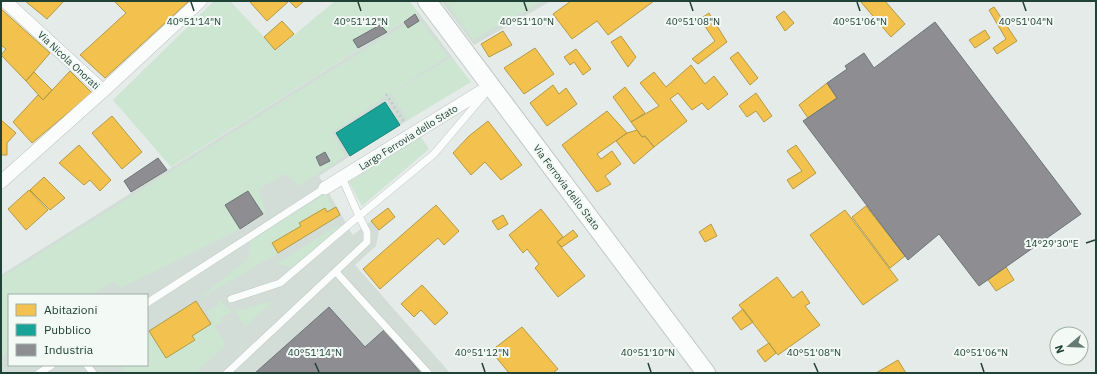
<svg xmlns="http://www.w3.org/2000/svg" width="1097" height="374" font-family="'IBM Plex Sans',sans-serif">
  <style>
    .built { fill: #d2ddd7; fill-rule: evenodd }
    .green { fill: #cde6d2 }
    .homes { fill: #f2c14e; stroke: #b39b46 }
    .public { fill: #17a398; stroke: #1a867a }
    .industry { fill: #8d8d92; stroke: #6c7676 }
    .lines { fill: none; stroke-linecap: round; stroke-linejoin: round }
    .lane-casing { stroke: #c2c8c5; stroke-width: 8 }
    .street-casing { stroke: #c2c8c5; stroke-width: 14 }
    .secondary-casing { stroke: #c0c9c5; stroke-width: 20 }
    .path { stroke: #c1cbc6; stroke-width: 2.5; stroke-dasharray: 2 3; stroke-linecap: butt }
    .lane { stroke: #fbfcfc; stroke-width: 7 }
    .street { stroke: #fbfcfc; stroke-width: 13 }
    .secondary { stroke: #fbfcfc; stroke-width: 18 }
    .ticks { fill: none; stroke: #204135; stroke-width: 1.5 }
    .labels { text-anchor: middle; stroke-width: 4; stroke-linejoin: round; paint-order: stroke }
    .street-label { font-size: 10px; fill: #204135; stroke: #f3faf6 }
    .ticks-label { font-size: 10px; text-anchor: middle; fill: #204135; stroke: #f3faf6; stroke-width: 4; stroke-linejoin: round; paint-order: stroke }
  </style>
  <rect width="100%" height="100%" fill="#e5ebe8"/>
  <path class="built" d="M441,1H551L474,45Z
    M418,12L452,57L392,94L408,120L400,125L385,102L336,133L350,156L319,176L353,235L371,221L379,230L376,246L355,265L450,373H1V275ZM9,295H147V365H9Z"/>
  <path class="green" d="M214,1H230L276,50L335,1H409L418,12L171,167L113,100Z
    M446,1H542L473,40Z
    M417,17L448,56L332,132L345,156L299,186L286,174L258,189L266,211L240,229L121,288L114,281L90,295H9V351L1,356V278Z
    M452,57L471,82L408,120L391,94Z
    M420,136L429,149L362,206L349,182Z
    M326,194L333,208L327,212L324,208L299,223L301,226L273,243L278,253L196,301L249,258L250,240Z
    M339,225L341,228L293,267L276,264Z
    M219,300L232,312L220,318L223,322L215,326L226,345L195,373H125L123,365H147V332L149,331L166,358L195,340L192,336L213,322L207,312L219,305L217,301Z
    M273,301L245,327L236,311Z"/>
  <path class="homes" d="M25,1H64L47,19Z
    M114,1H189L105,78L80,55L126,13Z
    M249,1H289L267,21Z
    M289,1H304L296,8Z
    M571,1H654L608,35L597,21L572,39L553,14Z
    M860,1H885L905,24L891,37Z
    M994,7L1017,41L997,54L993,48L1006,39L989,10Z
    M1,9L50,53L26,81L1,55L6,49L1,45Z
    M784,11L794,23L785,31L776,17Z
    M709,13L727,42L698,64L692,59L715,41L700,19Z
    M282,21L294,34L275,50L264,37Z
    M985,30L990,38L975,48L969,40Z
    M503,31L512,45L489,57L481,44Z
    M621,36L636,57L628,67L611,42Z
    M535,48L554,74L524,94L504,68Z
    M576,49L591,69L583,75L574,62L570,65L564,57Z
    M738,52L758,78L750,85L730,58Z
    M691,65L705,84L714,76L728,94L708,110L702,103L692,110L678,93L670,99L687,121L654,147L645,136L642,137L631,122L659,106L640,83L654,72L666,87Z
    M70,71L92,93L32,143L13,122L38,95L43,100Z
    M34,72L52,90L43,100L26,81Z
    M827,83L837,98L808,118L799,105Z
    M553,85L559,94L566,88L577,104L547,126L530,103Z
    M625,87L645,113L631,122L613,97Z
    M756,93L772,116L764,122L756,111L747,117L739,106Z
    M607,111L627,133L597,154L601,159L612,151L621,164L605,176L611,184L597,192L562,145Z
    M112,116L142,152L122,169L92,133Z
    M1,120L16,133L7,143V155H1Z
    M488,121L522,165L501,180L485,162L471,175L453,153L469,136Z
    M637,130L642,137L645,136L654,147L634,164L616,141L627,133Z
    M79,145L111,180L100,191L90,180L84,185L59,163Z
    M796,145L816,173L793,189L787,180L802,171L787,151Z
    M44,177L65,198L50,210L30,190Z
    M29,190L48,210L26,230L8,209Z
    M436,205L459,231L444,245L438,238L380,289L363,269Z
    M866,206L905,256L890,268L852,217Z
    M336,207L340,215L278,253L272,243L301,226L299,223L325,208L327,212Z
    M388,208L395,217L379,230L371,221Z
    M541,209L563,237L557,242L585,276L558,297L535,268L539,264L527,249L523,253L509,235Z
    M845,210L898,280L863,305L810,235Z
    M503,215L508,224L498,230L492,221Z
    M711,224L717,236L705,242L699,232Z
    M573,230L578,236L562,247L557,242Z
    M1006,267L1014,280L996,291L988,280Z
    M777,277L793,298L802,291L810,303L805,306L820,325L778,355L739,305Z
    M422,285L448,313L435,325L421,310L414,317L401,304Z
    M196,301L211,324L192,336L195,340L166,358L149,331Z
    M743,309L753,322L741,330L732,318Z
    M522,327L558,369L553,373H509L491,351Z
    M769,343L776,353L765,362L757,351Z
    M898,360L906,373H876Z"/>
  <path class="public" d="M385,102L400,125L350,156L336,133Z"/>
  <path class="industry" d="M415,14L419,21L408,28L404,22Z
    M935,22L1081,214L979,286L939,234L908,260L803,121L837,98L827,83L847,69L845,66L864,53L874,68Z
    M380,25L387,32L358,48L353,40Z
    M325,152L330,161L320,166L316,157Z
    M158,158L167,170L131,192L124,181Z
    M248,191L263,214L240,229L225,205Z
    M329,307L365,347L384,330L421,373H255Z"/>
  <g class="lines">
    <g class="lane-casing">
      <path id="lane" d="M336,272L428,373
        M231,299L280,283L359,216L342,178
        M147,303L325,188
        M87,365L93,373
        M39,373L52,365
        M227,373L367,242V232L359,216L434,154L484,95"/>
    </g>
    <g class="street-casing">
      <path id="street" d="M103,91L200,1
        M1,182L103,91L5,1
        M325,188L492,85"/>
    </g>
    <g class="secondary-casing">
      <path id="secondary" d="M427,1L706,373"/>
    </g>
    <path class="path" d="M386,94L404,122"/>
    <use href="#lane" class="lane"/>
    <use href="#street" class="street"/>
    <use href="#secondary" class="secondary"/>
  </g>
  <path class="ticks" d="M191,2L194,11M358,2L361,11M524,2L527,11M690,2L693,11M857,2L860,11M1023,2L1026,11M1086,243L1095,240M315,363L319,372M482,363L485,372M648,363L651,372M814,363L818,372M981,363L984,372"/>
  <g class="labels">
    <g class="street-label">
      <text transform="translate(69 60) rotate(43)" y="4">Via Nicola Onorati</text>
      <text transform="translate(408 137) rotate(-32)" y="4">Largo Ferrovia dello Stato</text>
      <text transform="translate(567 187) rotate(53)" y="4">Via Ferrovia dello Stato</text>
    </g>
  </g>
  <g class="ticks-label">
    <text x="194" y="25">40°51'14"N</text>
    <text x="361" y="25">40°51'12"N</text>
    <text x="527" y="25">40°51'10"N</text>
    <text x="693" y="25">40°51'08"N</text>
    <text x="860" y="25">40°51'06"N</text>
    <text x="1026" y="25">40°51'04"N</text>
    <text x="1052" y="247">14°29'30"E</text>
    <text x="315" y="356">40°51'14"N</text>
    <text x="482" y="356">40°51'12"N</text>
    <text x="648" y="356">40°51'10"N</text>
    <text x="814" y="356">40°51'08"N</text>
    <text x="981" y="356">40°51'06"N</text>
  </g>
  <rect width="1097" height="374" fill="none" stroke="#204135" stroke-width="4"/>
  <rect x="8" y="294" width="140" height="72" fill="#f3faf6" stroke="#9fb0a9"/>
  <rect x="16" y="304" width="20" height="12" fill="#f2c14e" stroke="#9fb0a9"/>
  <text x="44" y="314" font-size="12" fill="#204135">Abitazioni</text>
  <rect x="16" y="324" width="20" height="12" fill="#17a398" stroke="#9fb0a9"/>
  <text x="44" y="334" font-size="12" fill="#204135">Pubblico</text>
  <rect x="16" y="344" width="20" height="12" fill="#8d8d92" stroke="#9fb0a9"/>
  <text x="44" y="354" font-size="12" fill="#204135">Industria</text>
  <g transform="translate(1069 346) rotate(251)"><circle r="19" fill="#f3faf6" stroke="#9fb0a9"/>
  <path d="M0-3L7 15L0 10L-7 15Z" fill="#657c74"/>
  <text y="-6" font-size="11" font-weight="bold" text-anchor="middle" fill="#204135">N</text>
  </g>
</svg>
